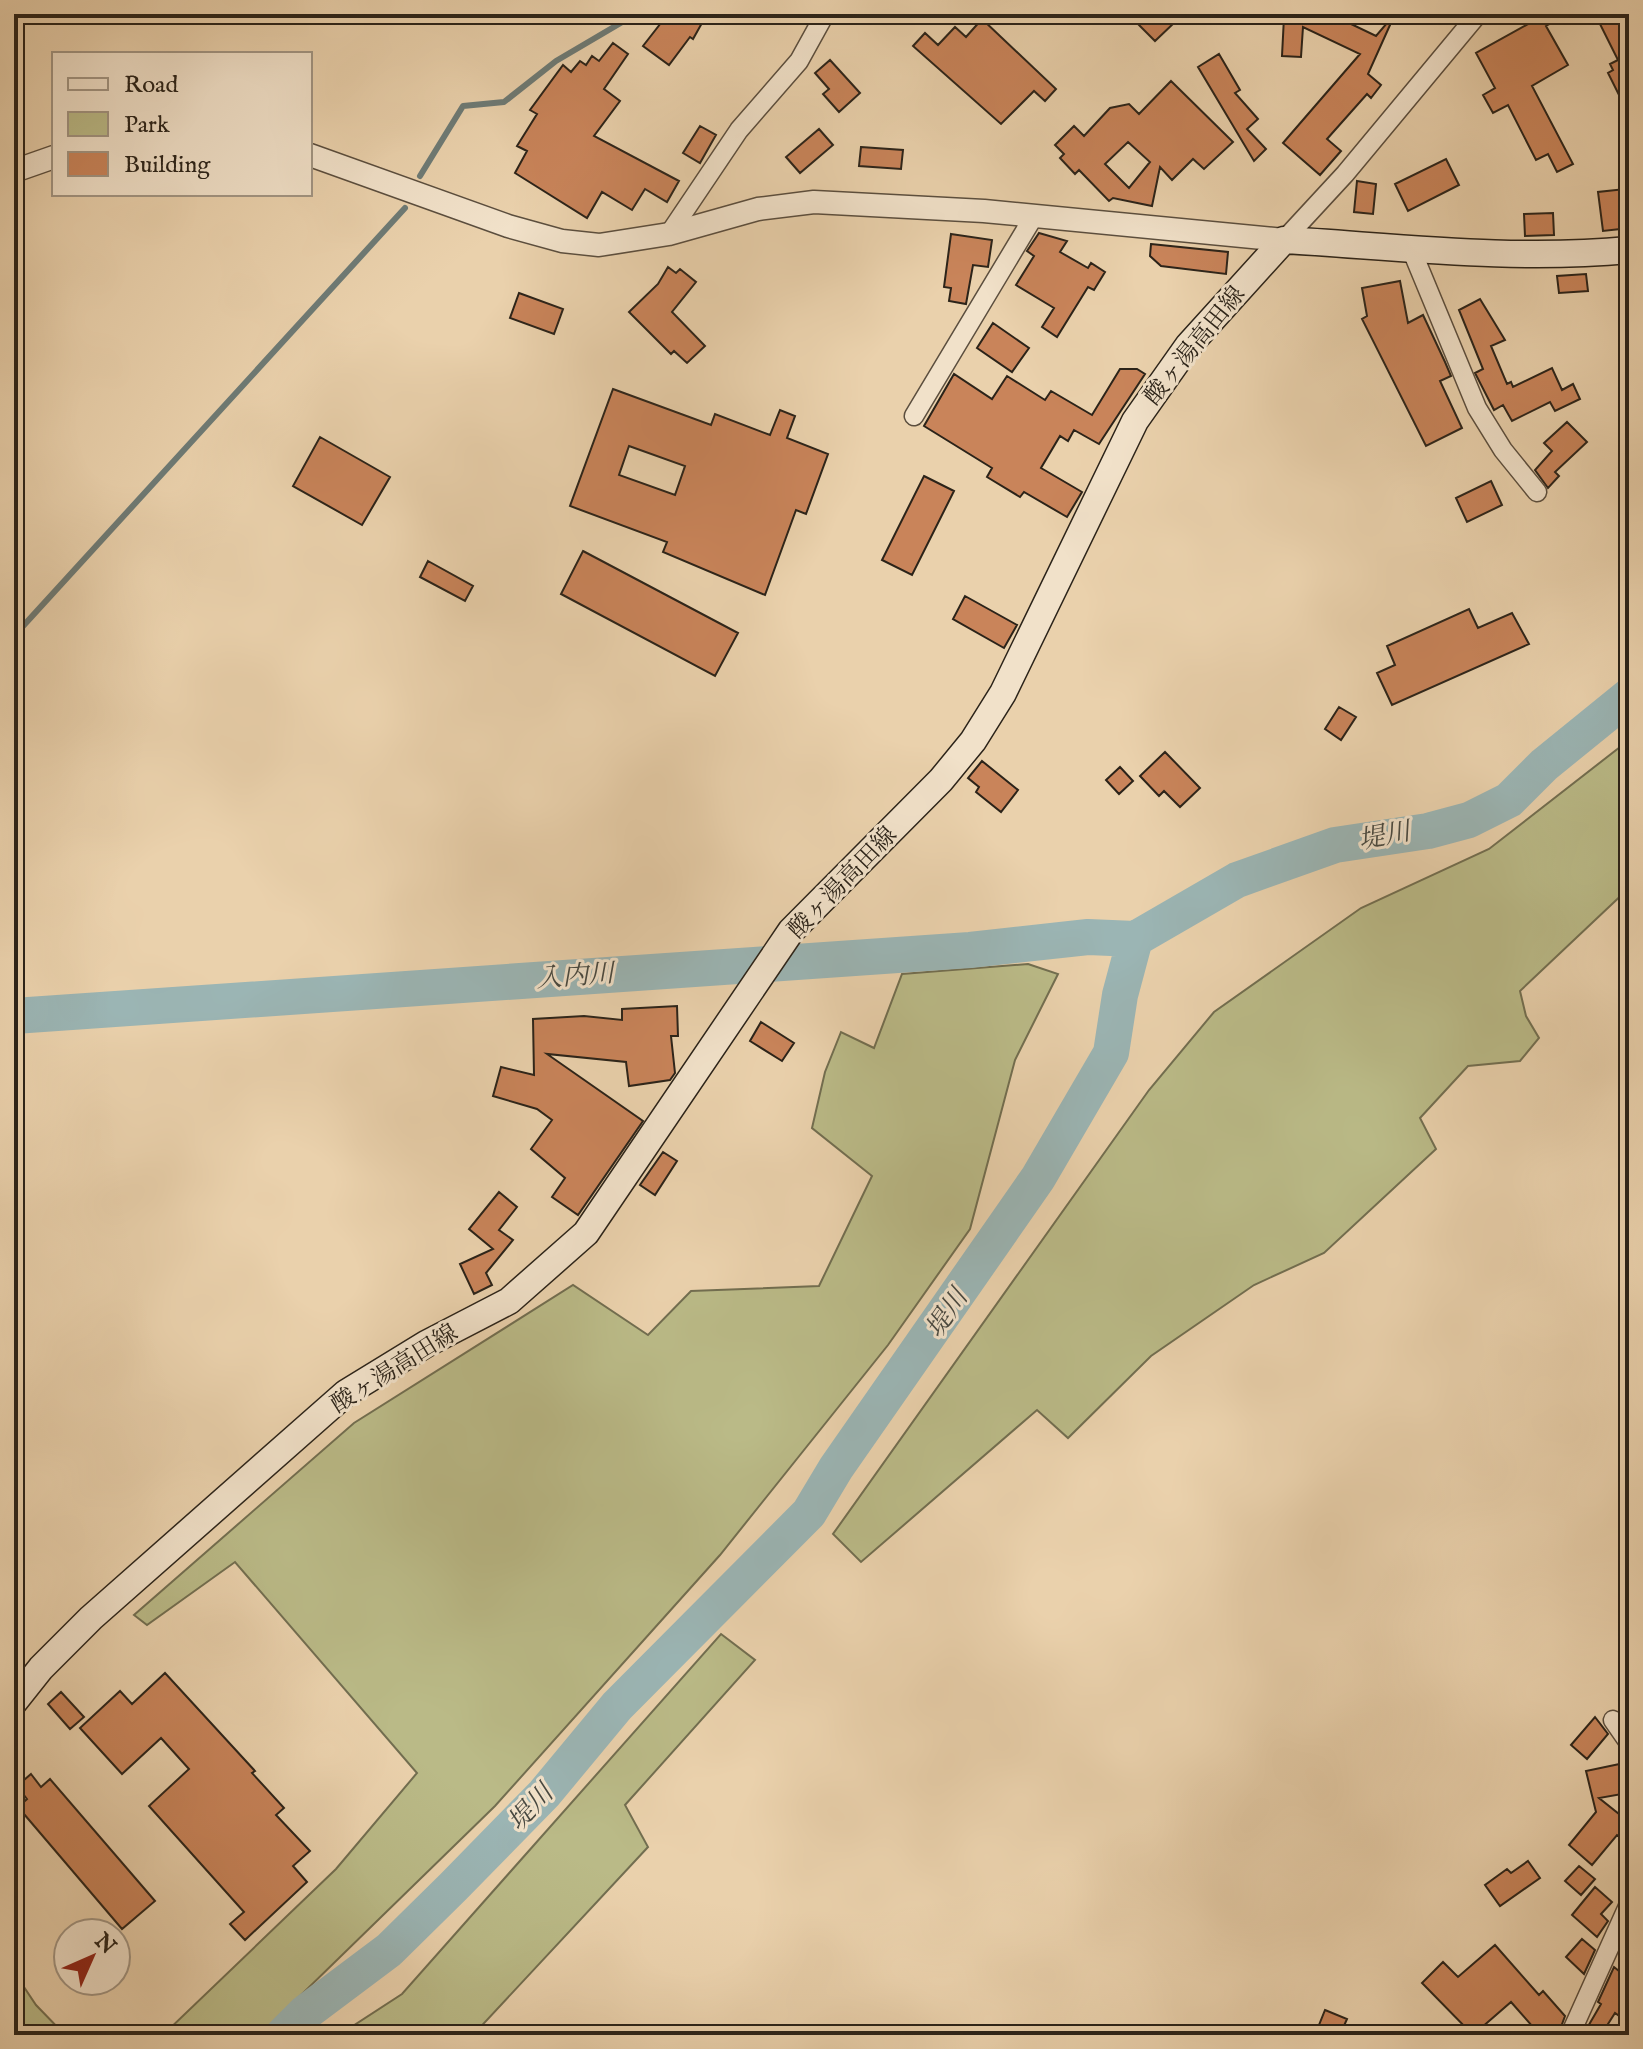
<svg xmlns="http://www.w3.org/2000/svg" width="1643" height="2049" font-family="'IM FELL English','Noto Serif JP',serif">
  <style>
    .green { fill: #baba87; stroke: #726e50; stroke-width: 2 }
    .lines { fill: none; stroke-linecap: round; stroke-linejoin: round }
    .stream { stroke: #6e7b76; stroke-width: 6 }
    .river { stroke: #9bb5b4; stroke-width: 36 }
    .building { fill: #c9845a; stroke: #2b2319; stroke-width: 2; fill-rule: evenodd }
    .minor-casing { stroke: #5b4e3e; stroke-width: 21 }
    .tertiary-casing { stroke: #5b4e3e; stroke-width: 25 }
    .secondary-casing { stroke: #2b2319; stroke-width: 29 }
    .minor { stroke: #f1e1c9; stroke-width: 18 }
    .tertiary { stroke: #f1e1c9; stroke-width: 22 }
    .secondary { stroke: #f1e1c9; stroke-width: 26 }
    .labels { text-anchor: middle; stroke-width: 6; stroke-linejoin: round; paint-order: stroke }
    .street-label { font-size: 24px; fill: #2b2319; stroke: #f1e1c9 }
    .water-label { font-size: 26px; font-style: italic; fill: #474840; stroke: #f1e1c9 }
  </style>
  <rect width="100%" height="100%" fill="#ead1ac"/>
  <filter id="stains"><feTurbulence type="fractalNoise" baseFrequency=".0025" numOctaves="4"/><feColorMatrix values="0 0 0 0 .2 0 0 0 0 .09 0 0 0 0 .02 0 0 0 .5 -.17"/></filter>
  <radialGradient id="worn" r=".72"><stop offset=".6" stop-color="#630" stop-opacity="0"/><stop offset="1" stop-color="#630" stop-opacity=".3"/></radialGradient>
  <path class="green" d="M1629,740V888L1520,991L1526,1016L1539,1038L1520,1061L1468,1066L1420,1118L1436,1149L1324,1253L1254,1285L1151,1356L1068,1438L1037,1410L861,1562L833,1534L1149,1090L1214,1012L1361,908L1489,849Z
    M1028,964L1058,974L1015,1060L970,1229L888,1345L720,1555L495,1806L260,2035H163L336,1869L417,1773L235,1562L147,1625L134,1615L354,1423L573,1285L648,1335L691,1291L819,1286L872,1176L812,1128L825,1072L841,1032L874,1048L902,974Z
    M721,1634L755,1660L625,1805L648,1847L473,2035H339L402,1994Z
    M14,1972L36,2005L65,2035H14Z"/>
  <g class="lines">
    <path class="stream" d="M420,176L463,106L504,102L556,61L624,21L627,14
      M14,636L405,208"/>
    <path class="river" d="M14,1016L970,950L1088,937L1135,939
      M283,2035L305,2013L389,1950L453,1887L544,1794L617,1706L809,1513L836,1468L1038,1178L1111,1053L1120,995L1135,939L1237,880L1335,845L1428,831L1469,820L1509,800L1544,765L1629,696"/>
  </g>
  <path class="building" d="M668,14H707L693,39L690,37L669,65L643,46Z
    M1128,14H1167L1175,22L1155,41Z
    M1276,14H1356L1351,24L1376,36L1387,23L1390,25L1368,74L1381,85L1371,98L1367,94L1327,139L1341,151L1320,175L1283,143L1360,54L1303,27L1301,57L1282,56L1284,17Z
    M1523,14H1567L1546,26L1568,65L1532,86L1573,164L1557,172L1548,154L1536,160L1508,105L1493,113L1483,95L1495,88L1476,53L1528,24Z
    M1595,14H1618L1629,36V115L1608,73L1613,70L1610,64L1618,60Z
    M982,19L1056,89L1045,101L1034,91L1001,124L913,46L925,33L938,45L955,27L966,37Z
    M613,43L628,54L604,89L620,101L594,136L679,181L667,202L645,189L632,210L602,192L587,218L515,173L527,151L517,146L537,114L530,110L563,65L571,72L580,61L586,65L592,56L599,61Z
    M1219,54L1240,90L1235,93L1258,119L1247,129L1266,149L1254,161L1198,67Z
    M830,60L860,93L839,112L823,94L829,89L815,73Z
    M1171,81L1233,142L1204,169L1193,159L1172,180L1160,167L1152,206L1113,198L1109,201L1079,170L1075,174L1060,158L1064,154L1055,145L1074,126L1084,136L1110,108L1129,104L1139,114ZM1128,142L1150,162L1129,188L1105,164Z
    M700,126L716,135L700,163L683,153Z
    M819,129L833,145L800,173L786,157Z
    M861,147L903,150L901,169L859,166Z
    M1446,159L1459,185L1408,211L1395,184Z
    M1357,181L1376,184L1373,214L1354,212Z
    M1625,189L1629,228L1603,231L1598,192Z
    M1553,213L1554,235L1525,236L1524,214Z
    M1039,233L1067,241L1060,252L1088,268L1091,263L1105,272L1094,290L1088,287L1057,337L1042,327L1054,308L1016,285L1034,256L1027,251Z
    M951,234L992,240L988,267L973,265L966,304L949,301L951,288L944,287Z
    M1151,244L1228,252L1226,274L1161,266L1150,256Z
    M668,267L676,273L680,269L696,282L672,312L705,346L687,363L674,351L671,354L629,312L658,284Z
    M1586,274L1588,291L1559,293L1557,276Z
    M1400,281L1408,323L1423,315L1445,362L1451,376L1440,381L1462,428L1426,446L1362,319L1367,316L1362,288Z
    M519,293L563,309L554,334L510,318Z
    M1480,299L1505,340L1491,346L1507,384L1511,382L1513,387L1552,368L1562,390L1573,384L1580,399L1555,411L1550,402L1512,421L1503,405L1494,410L1475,373L1483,369L1459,310Z
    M993,323L1029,348L1012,372L977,348Z
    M1120,369H1137L1145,374L1099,444L1074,430L1068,441L1060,436L1041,468L1082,492L1067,517L1024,492L1020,497L987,477L992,468L924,426L954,374L992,399L1007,376L1045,400L1051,391L1092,415Z
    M613,389L711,425L715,414L770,435L780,410L795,416L787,438L828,454L806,514L796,510L765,595L663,552L667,542L570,506ZM629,446L685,466L675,495L619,475Z
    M1567,422L1587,442L1555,472L1559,476L1548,488L1535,470L1552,451L1544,443Z
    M320,437L390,477L362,525L293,486Z
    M924,476L954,491L912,575L882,560Z
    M1491,481L1502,505L1467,522L1456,498Z
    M583,551L738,633L715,676L561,594Z
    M428,561L473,586L465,601L420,577Z
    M965,596L1017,625L1004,648L953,619Z
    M1469,609L1478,628L1512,613L1529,644L1392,705L1377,673L1395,665L1387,646Z
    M1339,707L1356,717L1341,740L1325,729Z
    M1165,752L1200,788L1180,807L1164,791L1159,796L1140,776Z
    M982,761L1018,790L1001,812L976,792L979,787L968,778Z
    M1120,767L1133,781L1119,794L1106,780Z
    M677,1006L678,1036H671L675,1073L670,1080L629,1086L626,1062L547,1054L643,1121L578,1215L552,1197L565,1178L531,1149L552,1120L537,1109L493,1096L501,1067L534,1075L533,1019L584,1016L622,1020V1009Z
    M761,1022L794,1043L782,1061L750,1041Z
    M663,1152L677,1161L655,1195L640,1185Z
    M499,1192L517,1207L499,1230L513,1240L486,1273L492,1285L474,1294L460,1264L493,1249L469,1229Z
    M165,1673L255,1771L252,1773L284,1808L276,1815L310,1851L293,1866L307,1882L245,1940L230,1924L244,1912L149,1806L189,1769L161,1738L122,1774L80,1728L120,1691L132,1704Z
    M61,1692L84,1717L70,1729L48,1704Z
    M1595,1717L1608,1734L1587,1759L1571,1745Z
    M1629,1762V1788L1621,1789L1622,1794L1599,1798L1629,1822V1844L1617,1835L1592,1865L1569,1845L1596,1812L1586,1771Z
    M31,1774L41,1787L50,1779L155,1901L122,1929L18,1807L27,1799L17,1786Z
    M1528,1861L1540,1878L1500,1906L1485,1885L1507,1869L1511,1873Z
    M1579,1866L1595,1879L1581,1895L1565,1881Z
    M1595,1887L1612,1902L1601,1914L1608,1921L1597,1937L1572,1915Z
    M1582,1939L1595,1950L1584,1974L1566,1957Z
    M1495,1945L1539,1995L1543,1991L1565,2016L1558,2035H1540L1511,2002L1473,2035L1422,1983L1443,1962L1458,1977Z
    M1629,1955V2023L1615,2013L1601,2035H1583L1601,2004L1598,2002L1614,1967L1619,1971Z
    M1325,2010L1347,2019L1340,2035H1315Z"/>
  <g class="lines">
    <g class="minor-casing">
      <path id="minor" d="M669,234L739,130L799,61L825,14
        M1284,240L1345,174L1478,14
        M1412,251L1477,408L1503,450L1537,492
        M914,416L1034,216
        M1613,1720L1629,1743
        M1570,2035L1629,1904"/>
    </g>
    <g class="tertiary-casing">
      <path id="tertiary" d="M310,155L508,226L562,241L599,245L669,234L758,209L814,202L984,211L1284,240
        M14,171L54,157"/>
    </g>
    <g class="secondary-casing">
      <path id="secondary" d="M14,1702L41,1668L91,1618L346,1393L426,1344L509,1301L586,1233L791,931L941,780L973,741L1003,693L1135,421L1188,346L1284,240C1400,247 1513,261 1629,250"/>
    </g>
    <use href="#minor" class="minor"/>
    <use href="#tertiary" class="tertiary"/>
    <use href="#secondary" class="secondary"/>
  </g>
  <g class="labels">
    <g class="street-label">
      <text transform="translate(1194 345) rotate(-51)" y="8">酸ヶ湯高田線</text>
      <text transform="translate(842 882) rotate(-46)" y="8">酸ヶ湯高田線</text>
      <text transform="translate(394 1368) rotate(-32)" y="8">酸ヶ湯高田線</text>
    </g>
    <g class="water-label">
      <text transform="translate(1384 835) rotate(-11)" y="9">堤川</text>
      <text transform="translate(575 975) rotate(-4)" y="9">入内川</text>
      <text transform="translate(946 1313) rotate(-56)" y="9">堤川</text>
      <text transform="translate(530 1807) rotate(-47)" y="9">堤川</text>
    </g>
  </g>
  <rect width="1643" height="2049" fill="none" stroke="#ead1ac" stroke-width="48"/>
  <rect x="16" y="16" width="1611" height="2017" fill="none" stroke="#2b2319" stroke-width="4"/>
  <rect x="24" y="24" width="1595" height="2001" fill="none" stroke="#2b2319" stroke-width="2"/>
  <rect x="52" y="52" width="260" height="144" fill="#f1e1c9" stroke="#a29583" stroke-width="2"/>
  <rect x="68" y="78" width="40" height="12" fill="#f1e1c9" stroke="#a29583" stroke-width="2"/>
  <text x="124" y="92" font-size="24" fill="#2b2319">Road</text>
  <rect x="68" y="112" width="40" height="24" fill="#baba87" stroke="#a29583" stroke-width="2"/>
  <text x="124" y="132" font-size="24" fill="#2b2319">Park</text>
  <rect x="68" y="152" width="40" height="24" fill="#c9845a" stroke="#a29583" stroke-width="2"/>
  <text x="124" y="172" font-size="24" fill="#2b2319">Building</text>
  <g transform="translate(92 1957) rotate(45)"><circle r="38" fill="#f1e1c9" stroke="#a29583" stroke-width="2"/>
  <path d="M0-6L14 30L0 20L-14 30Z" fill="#8f2418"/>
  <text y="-12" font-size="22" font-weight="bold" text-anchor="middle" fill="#2b2319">N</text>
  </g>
  <rect width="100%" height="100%" filter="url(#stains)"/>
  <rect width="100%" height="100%" fill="url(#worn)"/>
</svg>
